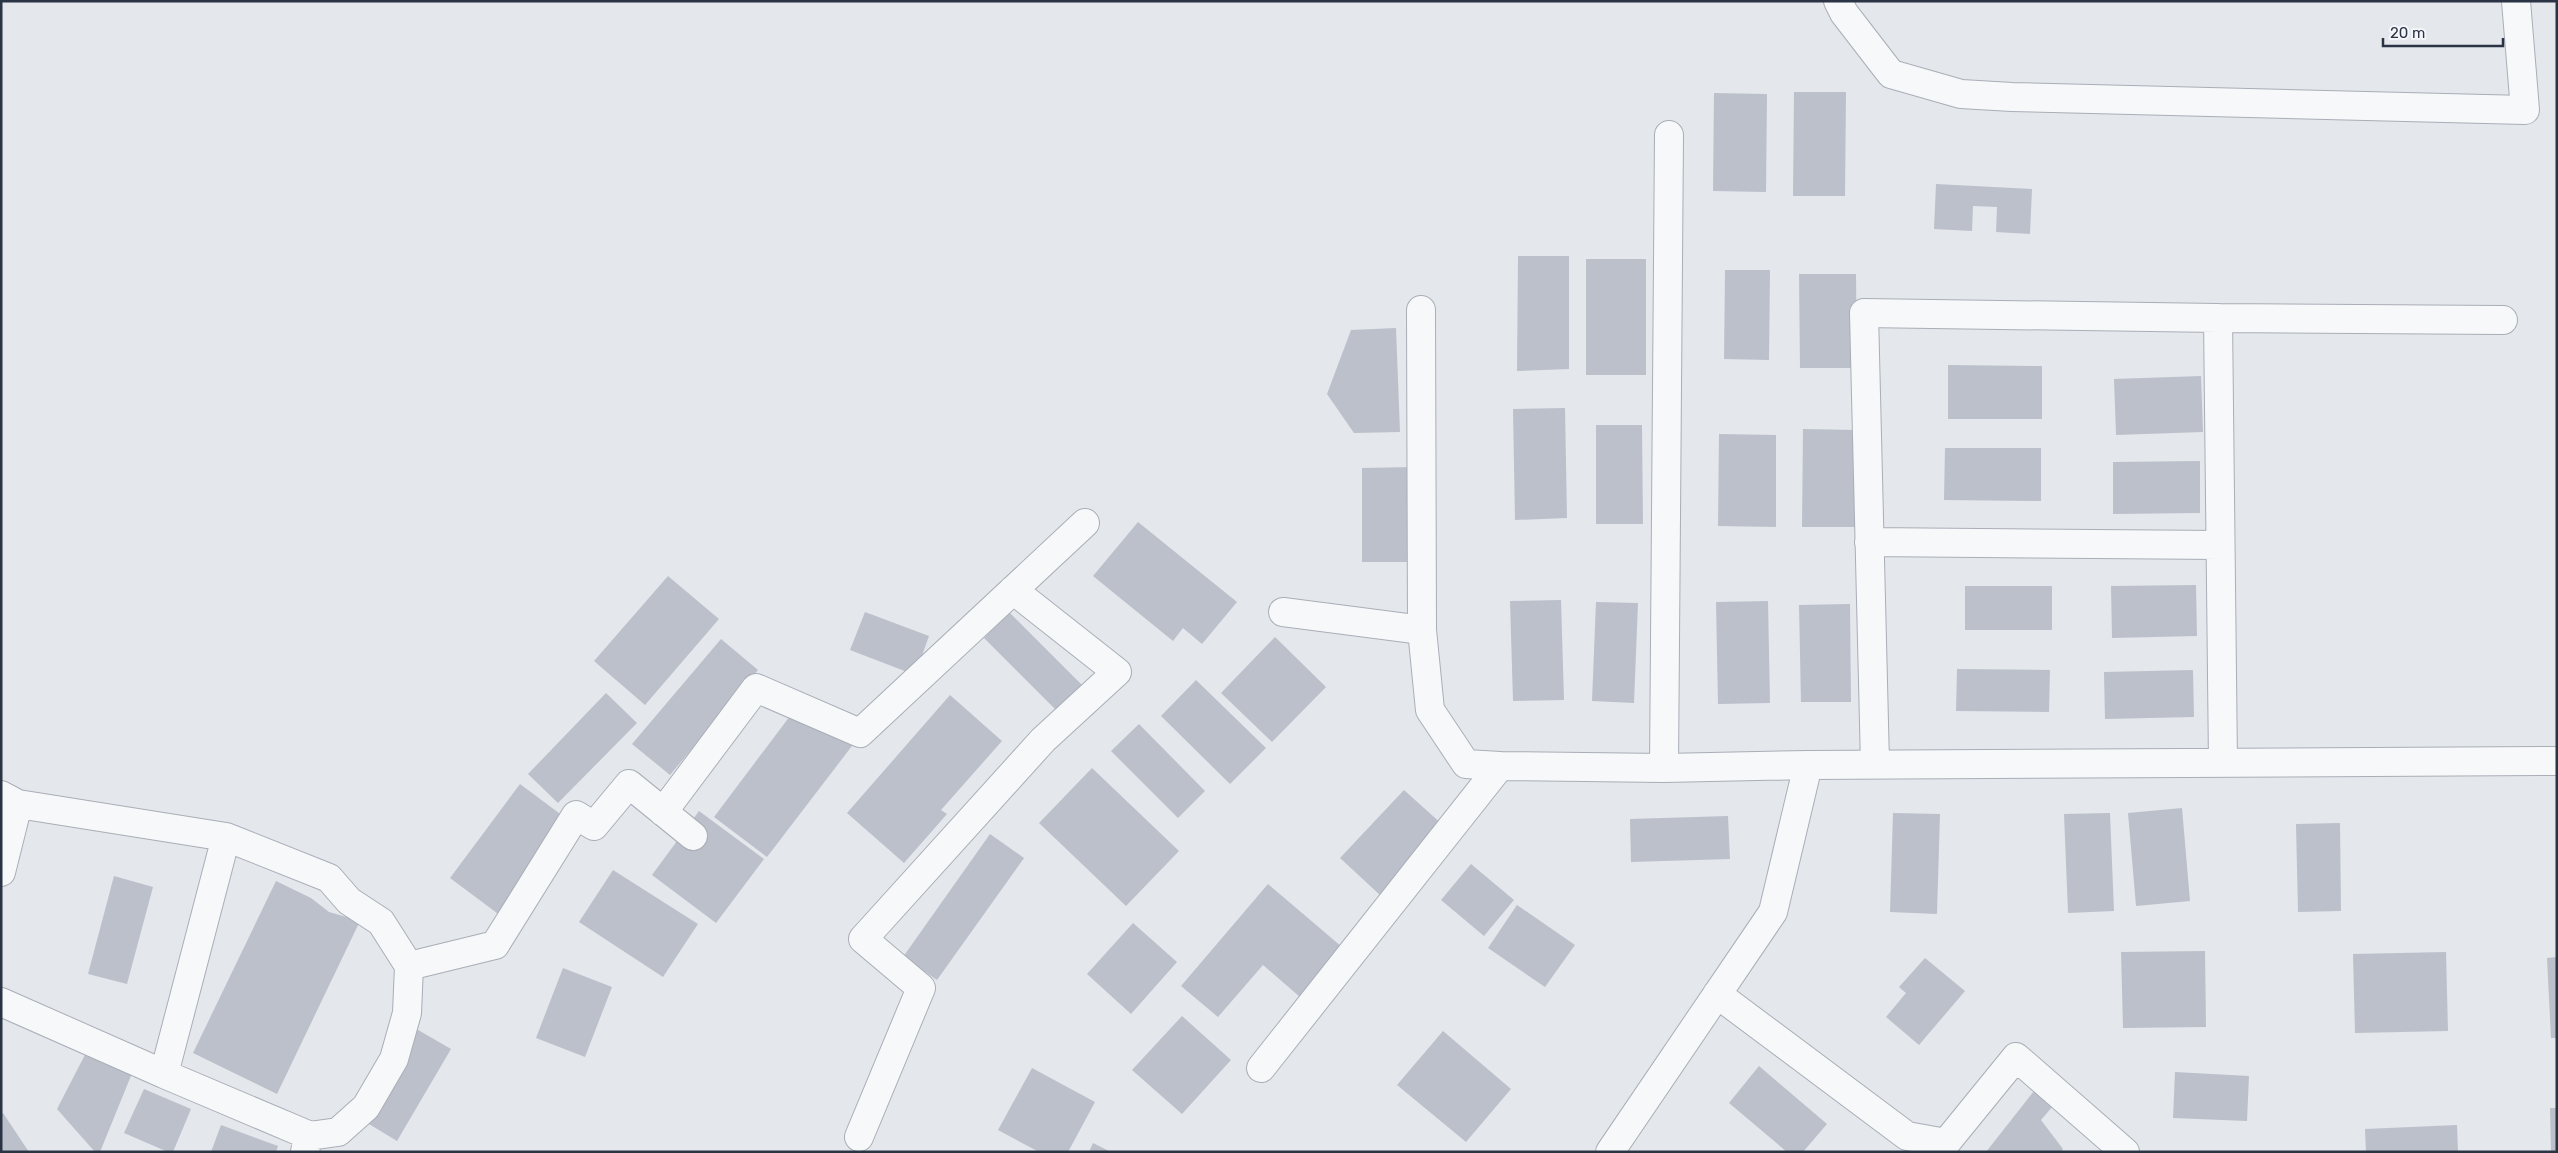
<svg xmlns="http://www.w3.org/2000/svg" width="2558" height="1153" font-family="Rubik,sans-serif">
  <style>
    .building { fill: #bbc0ca }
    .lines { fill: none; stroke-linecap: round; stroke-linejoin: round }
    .street-casing { stroke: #a9aeb7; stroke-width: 30 }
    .street { stroke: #f7f8fa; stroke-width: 28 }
  </style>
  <rect width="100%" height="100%" fill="#e4e7ec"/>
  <path class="building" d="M1794,92H1846L1845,196H1793Z
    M1714,93L1767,94L1766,192L1713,191Z
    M1936,184L2032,189L2030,234L1996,232L1997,207L1973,206L1972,231L1934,229Z
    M1518,256H1569V369L1517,371Z
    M1586,259H1646V375H1586Z
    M1725,270H1770L1769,360L1724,359Z
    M1799,274H1856L1857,368H1800Z
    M1396,328L1400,432L1354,433L1327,394L1351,330Z
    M1948,365L2042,366V419H1948Z
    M2201,376L2203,432L2116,435L2114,379Z
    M1565,408L1567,518L1515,520L1513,409Z
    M1596,425H1642L1643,524H1596Z
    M1803,429L1856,430V527H1802Z
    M1719,434L1776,435V527L1718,526Z
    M1945,448H2041V501L1944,500Z
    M2200,461V513L2113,514V462Z
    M1414,467V562H1362V468Z
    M1138,522L1237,602L1202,644L1183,628L1173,641L1093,576Z
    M668,576L719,619L645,705L594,661Z
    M2196,585L2197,636L2112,638L2111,586Z
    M1965,586H2052V630H1965Z
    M1561,600L1564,700L1513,701L1510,601Z
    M1768,601L1770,703L1718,704L1716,602Z
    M1596,602L1638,603L1634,703L1592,701Z
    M1850,604L1851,702H1801L1799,605Z
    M865,612L929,636L915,675L850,650Z
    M1009,612L1087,690L1062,716L984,638Z
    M1275,637L1326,687L1272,742L1221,693Z
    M721,639L758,670L670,775L632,744Z
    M1957,669L2050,670L2049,712L1956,711Z
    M2193,670L2194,717L2105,719L2104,672Z
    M1196,680L1266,748L1230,784L1161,716Z
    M606,693L637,723L558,803L528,774Z
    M950,695L1002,741L941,810L947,814L904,863L847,813Z
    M796,708L855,742L767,857L714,817Z
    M1139,724L1205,791L1178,818L1111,751Z
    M1092,768L1179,851L1126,906L1039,823Z
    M520,784L575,825L505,919L450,878Z
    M1404,790L1444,826L1380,895L1340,858Z
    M2182,808L2190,901L2136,906L2128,813Z
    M699,811L764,859L716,923L652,875Z
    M1893,813L1940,814L1937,914L1890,912Z
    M2110,813L2114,911L2068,913L2064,814Z
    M1728,816L1730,859L1631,862L1630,819Z
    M2340,823L2341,911L2298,912L2296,824Z
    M990,834L1024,858L937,980L903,957Z
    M1471,864L1514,900L1484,936L1441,900Z
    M613,870L698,924L663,977L579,922Z
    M114,876L153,887L127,984L88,974Z
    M276,881L311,898L329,912L360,921L277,1094L193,1053Z
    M1268,884L1342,947L1300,997L1263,965L1218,1017L1181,986Z
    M1517,905L1575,945L1545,987L1488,948Z
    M1133,923L1177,962L1131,1014L1087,974Z
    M2205,951L2206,1027L2123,1028L2121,952Z
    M2446,952L2448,1031L2355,1033L2353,954Z
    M2557,957V1038H2551L2547,958Z
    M1925,958L1965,991L1919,1045L1886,1017L1906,993L1899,987Z
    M563,968L612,987L585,1057L536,1038Z
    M1182,1016L1231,1060L1182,1114L1132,1070Z
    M413,1027L451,1049L397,1141L359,1118Z
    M1443,1031L1511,1089L1466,1142L1397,1085Z
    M89,1047L135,1066L100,1152H95L57,1109Z
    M1759,1066L1827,1124L1803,1152H1787L1729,1103Z
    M1032,1068L1095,1102L1068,1152H1039L998,1130Z
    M2175,1072L2249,1076L2247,1121L2173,1118Z
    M144,1089L191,1109L173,1152H168L124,1133Z
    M2034,1091L2053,1106L2041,1120L2063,1149L2061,1152H1986Z
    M2550,1108H2557V1152H2551Z
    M3,1113L29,1152H1V1115Z
    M221,1125L278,1146L276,1152H211Z
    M2457,1125L2458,1152H2366L2365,1129Z
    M1093,1143L1111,1152H1089Z"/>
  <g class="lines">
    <g class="street-casing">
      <path id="street" d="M1838,1L1844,13L1891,74L1961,94L2012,97L2525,110L2516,1
        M1421,310L1422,630
        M2218,318L2503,320
        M1869,542L2220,545
        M1283,612L1422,630L1430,710L1466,764L1500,766
        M1875,764L1864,313L2218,318L2223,763
        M1664,768L1669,135
        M1,795L18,804L226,837L164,1074L308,1135L305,1152
        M663,812L756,688L860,733L1085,523
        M226,837L329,878L349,901L381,922L409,966L407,1013L394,1059L366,1107L338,1132L309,1136
        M1,872L18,804
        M409,966L495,945L576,815L594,826L629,784L693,836
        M1717,994L1907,1136L1946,1143L2016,1057L2125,1152
        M1,1002L164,1074
        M1261,1068L1500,766L1664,768L1808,765L2557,761
        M859,1137L921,988L863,939L1043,740L1117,672L1013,590
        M1610,1152L1773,912L1808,765"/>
    </g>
    <use href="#street" class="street"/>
  </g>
  <rect width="2558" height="1153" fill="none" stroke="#2b3445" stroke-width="5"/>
  <path d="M2383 38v8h120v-8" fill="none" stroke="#2b3445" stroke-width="2.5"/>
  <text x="2390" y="38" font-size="15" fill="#2b3445" stroke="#f4f6f9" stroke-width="4" paint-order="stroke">20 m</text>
</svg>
